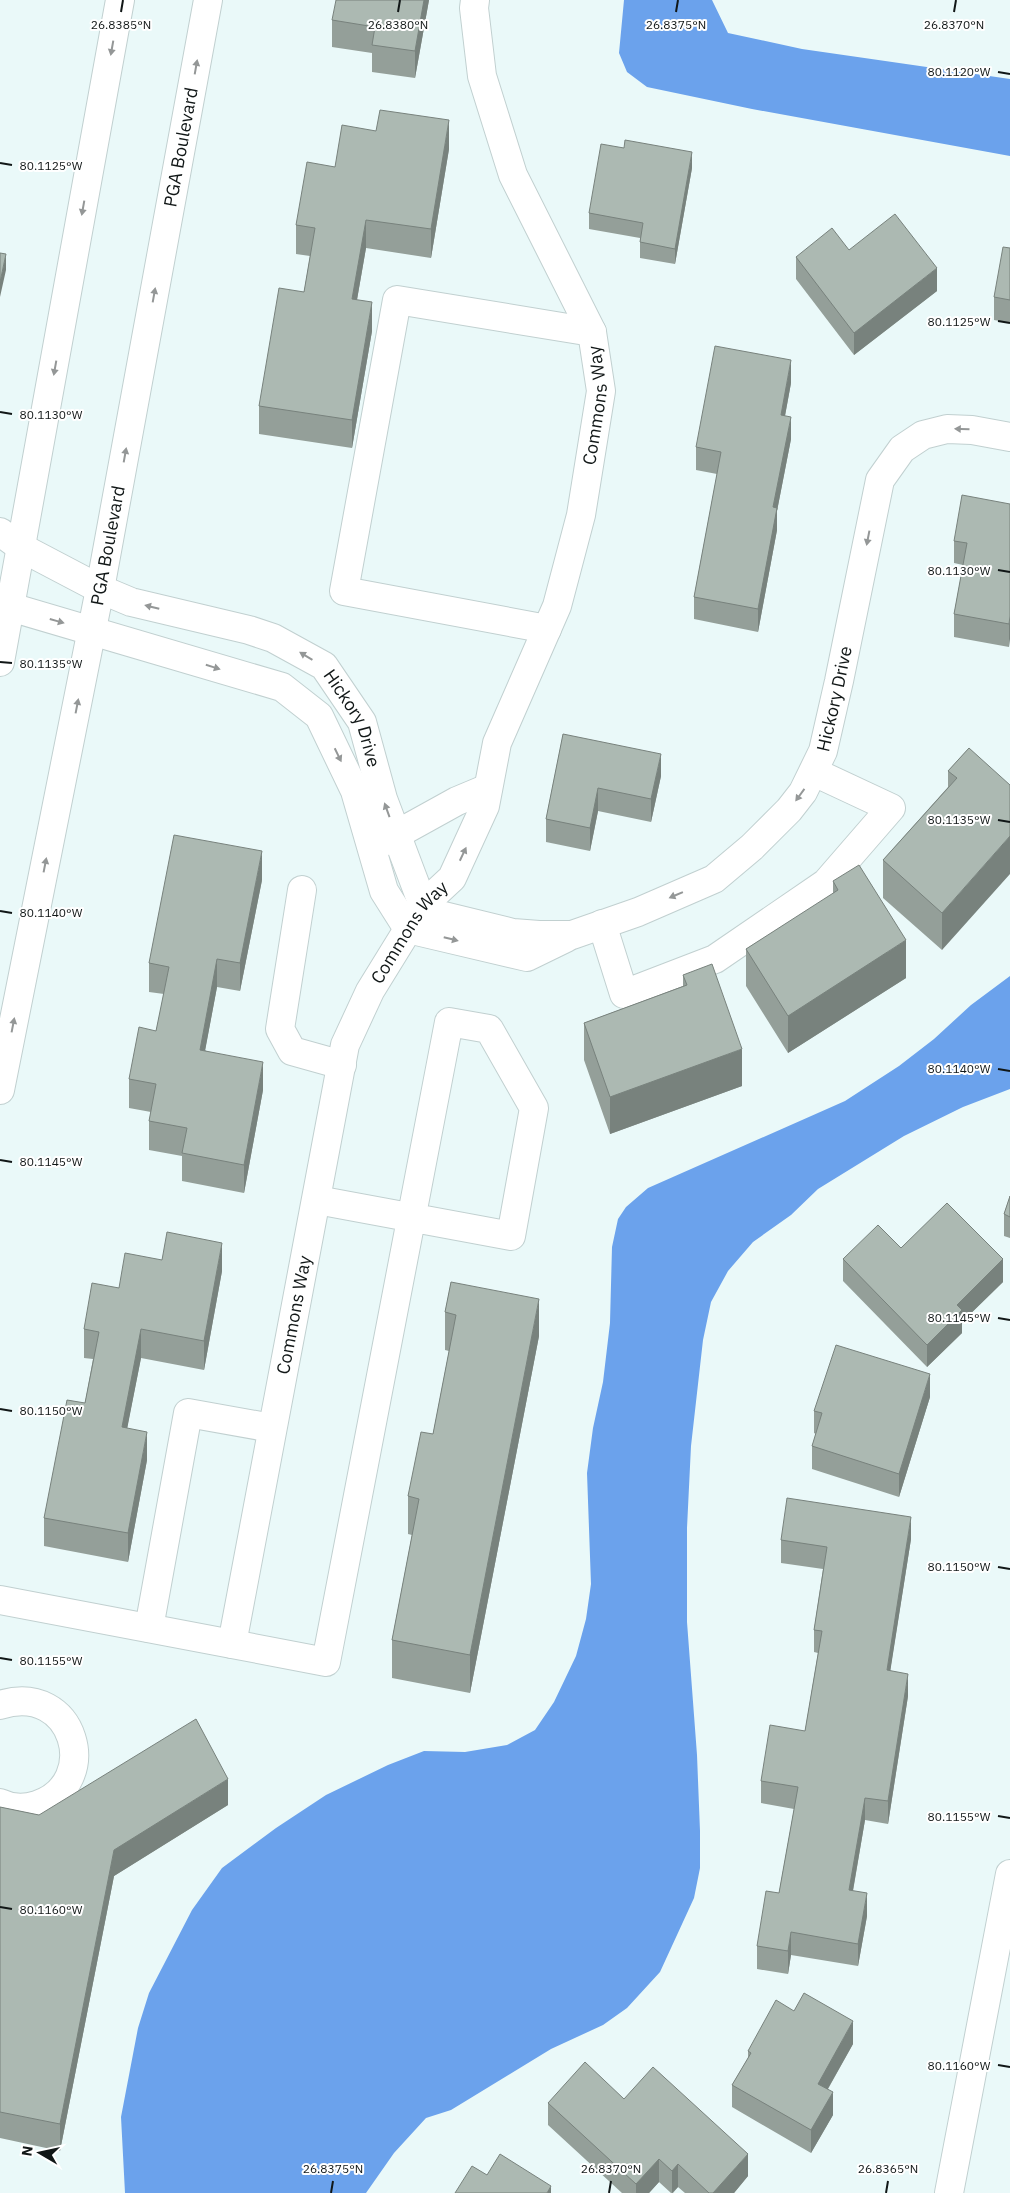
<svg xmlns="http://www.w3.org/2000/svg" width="1010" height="2193" font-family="'IBM Plex Sans',sans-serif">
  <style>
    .water { fill: #6ba2ec }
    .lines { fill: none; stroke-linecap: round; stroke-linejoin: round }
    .minor-casing { stroke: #c1d0d0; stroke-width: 30 }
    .major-casing { stroke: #c1d0d0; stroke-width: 30 }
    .minor { stroke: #fff; stroke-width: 28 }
    .major { stroke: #fff; stroke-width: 28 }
    .wall { fill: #949f99 }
    .shaded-wall { fill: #78827d }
    .building { fill: #acb9b2; stroke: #78827d }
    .oneway { fill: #949797 }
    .ticks { fill: none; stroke: #111717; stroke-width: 2 }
    .labels { text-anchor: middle; stroke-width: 4; stroke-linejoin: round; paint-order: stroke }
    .street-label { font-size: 18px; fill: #111717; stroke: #fff }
    .ticks-label { font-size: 12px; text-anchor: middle; fill: #111717; stroke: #fff; stroke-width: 4; stroke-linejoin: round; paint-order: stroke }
  </style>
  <rect width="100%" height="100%" fill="#eaf9f9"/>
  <path class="water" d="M624,0H712L728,33L802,49L1010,79V156L752,109L647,87L627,72L619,53Z
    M1010,976V1089L963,1107L904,1136L818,1189L791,1215L753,1242L728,1271L711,1302L703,1340L691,1446L687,1528V1622L697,1755L700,1831V1868L694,1898L660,1972L627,2008L603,2025L551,2049L451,2110L426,2118L394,2153L366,2193H125L121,2117L138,2028L149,1993L192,1910L222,1868L276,1828L326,1795L388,1765L424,1751L465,1752L507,1745L535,1730L554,1702L576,1656L586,1619L591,1584L587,1473L593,1428L603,1382L610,1323L612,1247L618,1219L626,1207L648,1188L845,1101L899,1066L934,1039L971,1005Z"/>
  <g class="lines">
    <g class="minor-casing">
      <g id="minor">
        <path id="s1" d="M0,532L22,548L100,589L131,602L249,630L273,638L324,666L362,722L383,799L423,905L440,915L513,933L539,935H572L638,912L714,879L752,847L789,810L803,792L823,751L839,681L880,480L902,449L923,435L947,429L972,430L1010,437"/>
        <path d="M0,604L282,687L319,716L355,791L384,891L408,929L527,957L566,938"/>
        <path d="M547,629L344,591L397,300L592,332"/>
        <path d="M381,843L457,801L488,788"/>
        <path d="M302,890L280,1029L292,1051L342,1065"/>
        <path d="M602,924L624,994L715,959L826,883L891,808L814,772"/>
        <path id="s2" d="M0,1600L232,1644L345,1045L370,991L423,905L452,878L485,806L497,743L557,606L581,515L601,391L592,332L513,175L482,76L474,8L475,0"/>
        <path d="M149,1628L188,1413L272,1428"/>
        <path d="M232,1644L326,1662L449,1022L489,1029L534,1108L511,1236L317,1200"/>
        <path d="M0,1705C75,1681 103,1783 37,1805C25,1809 12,1809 0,1803"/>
        <path d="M949,2193L1010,1874"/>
      </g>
    </g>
    <g class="major-casing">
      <g id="major">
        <path d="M0,662L120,0"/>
        <path id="s3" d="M0,1090L100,589L208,0"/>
      </g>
    </g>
    <use href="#minor" class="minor"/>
    <use href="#major" class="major"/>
  </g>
  <path class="wall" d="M429,0L415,78L372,72V53L332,47V20Z
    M376,131L449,149L431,258L366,248L357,300L372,331L352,448L259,434V406L304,292L310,256L296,254V225L335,167Z
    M692,168L675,264L640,258V238L589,229V213Z
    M1010,248V323L994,320V297Z
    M849,250L937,291L854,355L796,279V257Z
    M791,383L785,416L791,439L777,511V530L758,632L694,619V597L717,474L696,470V447Z
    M1010,504L1009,647L954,637V614L963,565L954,563V541Z
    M563,734L661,776L651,822L598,811L590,851L546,842V819Z
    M969,748L942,950L883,898V860L948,787V771Z
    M262,880L240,991L217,987L205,1050L263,1090L244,1193L182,1181V1156L149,1150V1121L151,1112L129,1108V1079L156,1031L164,994L149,992V963Z
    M833,881L906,978L788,1053L746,986V949L833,894Z
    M683,975L742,1086L610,1134L584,1060V1023L683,986Z
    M1010,1196V1238L1004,1236V1214Z
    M901,1248L1003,1282L962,1322V1333L927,1367L843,1281V1259Z
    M162,1260L222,1271L204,1370L141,1358L127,1428L147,1460L128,1562L44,1546V1518L85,1403L93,1359L84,1358V1329L119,1288Z
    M451,1282L539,1336L470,1693L392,1678V1640L412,1535L408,1534V1496L433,1434L449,1351L445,1350V1312Z
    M930,1397L899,1497L812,1469V1446L816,1434L814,1433V1411Z
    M911,1539L890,1671L908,1696L888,1824L865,1820L853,1891L867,1916L858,1966L791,1955L788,1974L757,1969V1946L779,1893L794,1809L761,1803V1781L805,1731L818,1653L814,1652V1630L823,1569L781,1563V1540Z
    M228,1805L114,1876L60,2151L0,2138V1807L39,1815Z
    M853,2044L828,2089L833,2115L811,2153L732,2107V2085L748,2058V2051Z
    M624,2099L748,2176L734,2193H685L678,2187L673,2193H671L659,2182L649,2193H622L548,2125V2103Z"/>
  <path class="shaded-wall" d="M424,0H429L415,78V51Z
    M449,120V149L431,258V229Z
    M692,152V168L675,264V249Z
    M366,220V248L352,328V299Z
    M6,254V270L0,297V282Z
    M937,268V291L854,355V333Z
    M372,302V331L352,448V420Z
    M791,360V383L781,437V415Z
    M791,417V439L777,511V530L758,632V609L773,507Z
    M1010,616V639L1009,647V624Z
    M661,754V776L651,822V799Z
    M598,788V811L590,851V828Z
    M1010,836V874L942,950V913Z
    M262,851V880L240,991V963Z
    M906,940V978L788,1053V1016Z
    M217,959V987L200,1078V1050Z
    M742,1049V1086L610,1134V1097Z
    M263,1062V1090L244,1193V1165Z
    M222,1243V1271L204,1370V1341Z
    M1003,1259V1282L962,1322V1333L927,1367V1345L957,1305Z
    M539,1299V1336L470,1693V1655Z
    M141,1329V1358L122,1455V1427Z
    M930,1374V1397L899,1497V1474Z
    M147,1432V1460L128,1562V1533Z
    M911,1517V1539L887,1692V1670Z
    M908,1674V1696L888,1824V1801Z
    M228,1779V1805L114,1876L60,2151V2124L114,1850Z
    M865,1798V1820L849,1913V1890Z
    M867,1893V1916L858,1966V1944Z
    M791,1932V1955L788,1974V1951Z
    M853,2021V2044L818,2106V2084Z
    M833,2092V2115L811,2153V2130Z
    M748,2154V2176L734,2193H713Z
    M659,2159V2182L649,2193H636V2184Z
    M678,2164V2187L672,2193V2171Z
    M551,2186V2193H547Z"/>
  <path class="building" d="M336,0H424L415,51L372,45L375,27L332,20Z
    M380,110L449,120L431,229L366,220L352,299L372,302L352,420L259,406L279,288L304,292L315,228L296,225L307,162L335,167L342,125L376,131Z
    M625,140L692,152L675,249L640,242L643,223L589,213L601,144L624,148Z
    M895,214L937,268L854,333L796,257L832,228L849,250Z
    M1003,247L1010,248V300L994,297Z
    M0,253L6,254L0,282Z
    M715,346L791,360L781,415L791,417L773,507L777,508L758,609L694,597L721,452L696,447Z
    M962,495L1010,504V616L1009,624L954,614L967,543L954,541Z
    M563,734L661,754L651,799L598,788L590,828L546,819Z
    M969,748L1010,785V836L942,913L883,860L957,778L948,771Z
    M174,835L262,851L240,963L217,959L200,1050L263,1062L244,1165L182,1153L187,1128L149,1121L156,1084L129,1079L139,1027L156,1031L169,967L149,963Z
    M859,865L906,940L788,1016L746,949L838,890L833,881Z
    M712,964L742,1049L610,1097L584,1023L687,985L683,975Z
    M1010,1196V1217L1004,1214Z
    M947,1203L1003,1259L957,1305L962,1310L927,1345L843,1259L878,1225L901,1248Z
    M167,1232L222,1243L204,1341L141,1329L122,1427L147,1432L128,1533L44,1518L67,1400L85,1403L99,1332L84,1329L92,1283L119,1288L125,1253L162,1260Z
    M451,1282L539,1299L470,1655L392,1640L419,1499L408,1496L421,1432L433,1434L456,1315L445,1312Z
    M836,1345L930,1374L899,1474L812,1446L822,1413L814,1411Z
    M787,1498L911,1517L887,1670L908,1674L888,1801L865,1798L849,1890L867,1893L858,1944L791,1932L788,1951L757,1946L766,1891L779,1893L798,1787L761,1781L770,1725L805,1731L822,1631L814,1630L827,1547L781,1540Z
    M196,1719L228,1779L114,1850L60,2124L0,2112V1807L39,1815Z
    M804,1993L853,2021L818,2084L833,2092L811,2130L732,2085L751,2053L748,2051L776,2000L794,2011Z
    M585,2062L624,2099L653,2067L748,2154L713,2193H709L678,2164L672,2171L659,2159L636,2184L548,2103Z
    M500,2154L551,2186L547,2193H455L472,2166L487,2175Z"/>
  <defs><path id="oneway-solid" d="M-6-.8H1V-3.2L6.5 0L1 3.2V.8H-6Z" transform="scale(1.25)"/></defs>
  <g class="oneway">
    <use href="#oneway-solid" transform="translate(112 48) rotate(100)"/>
    <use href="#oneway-solid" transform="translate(196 67) rotate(-80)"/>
    <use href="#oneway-solid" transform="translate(83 208) rotate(100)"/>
    <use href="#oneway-solid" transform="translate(154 295) rotate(-80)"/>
    <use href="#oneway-solid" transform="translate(55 368) rotate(100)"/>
    <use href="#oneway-solid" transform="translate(962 429) rotate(-178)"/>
    <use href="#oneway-solid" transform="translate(125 455) rotate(-80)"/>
    <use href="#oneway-solid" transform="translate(868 538) rotate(101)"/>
    <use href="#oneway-solid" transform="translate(152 607) rotate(-166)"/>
    <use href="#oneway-solid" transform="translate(57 621) rotate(16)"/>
    <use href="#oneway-solid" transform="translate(306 656) rotate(-149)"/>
    <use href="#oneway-solid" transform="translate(213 667) rotate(17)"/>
    <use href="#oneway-solid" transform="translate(77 706) rotate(-79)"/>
    <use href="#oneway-solid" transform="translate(338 755) rotate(64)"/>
    <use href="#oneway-solid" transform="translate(800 795) rotate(126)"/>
    <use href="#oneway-solid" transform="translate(387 810) rotate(-110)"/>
    <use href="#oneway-solid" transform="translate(463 854) rotate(-65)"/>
    <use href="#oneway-solid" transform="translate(45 865) rotate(-79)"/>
    <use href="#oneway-solid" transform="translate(676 895) rotate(157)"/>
    <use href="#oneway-solid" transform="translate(451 939) rotate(14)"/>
    <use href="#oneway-solid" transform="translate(13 1025) rotate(-79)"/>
  </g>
  <path class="ticks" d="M121,12L123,0M398,12L400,0M676,12L678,0M954,12L956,0M998,72L1010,74M0,163L12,165M998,321L1010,323M0,412L12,414M998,570L1010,572M0,662L12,663M998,820L1010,822M0,911L12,913M998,1069L1010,1071M0,1160L12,1162M998,1318L1010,1320M0,1409L12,1411M998,1567L1010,1569M0,1658L12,1660M998,1816L1010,1818M0,1907L12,1909M998,2065L1010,2067M331,2193L333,2181M609,2193L611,2181M886,2193L888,2181"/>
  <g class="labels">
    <g class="street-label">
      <text dy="6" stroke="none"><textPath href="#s3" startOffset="960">PGA Boulevard</textPath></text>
      <text dy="6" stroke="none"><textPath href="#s2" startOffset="1544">Commons Way</textPath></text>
      <text dy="6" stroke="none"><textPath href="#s3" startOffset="555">PGA Boulevard</textPath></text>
      <text dy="6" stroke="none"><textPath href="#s1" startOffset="1145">Hickory Drive</textPath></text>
      <text dy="6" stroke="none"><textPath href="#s1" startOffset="414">Hickory Drive</textPath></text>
      <text dy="6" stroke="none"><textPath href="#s2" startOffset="976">Commons Way</textPath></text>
      <text dy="6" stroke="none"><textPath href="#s2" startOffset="571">Commons Way</textPath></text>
    </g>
  </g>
  <g class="ticks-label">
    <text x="121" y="29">26.8385°N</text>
    <text x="398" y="29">26.8380°N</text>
    <text x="676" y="29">26.8375°N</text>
    <text x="954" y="29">26.8370°N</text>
    <text x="959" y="76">80.1120°W</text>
    <text x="51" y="170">80.1125°W</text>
    <text x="959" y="326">80.1125°W</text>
    <text x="51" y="419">80.1130°W</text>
    <text x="959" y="575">80.1130°W</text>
    <text x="51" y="668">80.1135°W</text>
    <text x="959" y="824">80.1135°W</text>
    <text x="51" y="917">80.1140°W</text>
    <text x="959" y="1073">80.1140°W</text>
    <text x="51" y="1166">80.1145°W</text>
    <text x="959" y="1322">80.1145°W</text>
    <text x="51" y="1415">80.1150°W</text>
    <text x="959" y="1571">80.1150°W</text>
    <text x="51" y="1665">80.1155°W</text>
    <text x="959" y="1821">80.1155°W</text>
    <text x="51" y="1914">80.1160°W</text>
    <text x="959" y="2070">80.1160°W</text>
    <text x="333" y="2173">26.8375°N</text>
    <text x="611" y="2173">26.8370°N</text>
    <text x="888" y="2173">26.8365°N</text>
  </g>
  <g transform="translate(40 2153) rotate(279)" stroke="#ffffff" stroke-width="4" paint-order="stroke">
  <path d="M0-4L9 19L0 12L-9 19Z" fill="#111717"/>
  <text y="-8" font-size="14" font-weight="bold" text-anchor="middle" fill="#111717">N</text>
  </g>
</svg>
